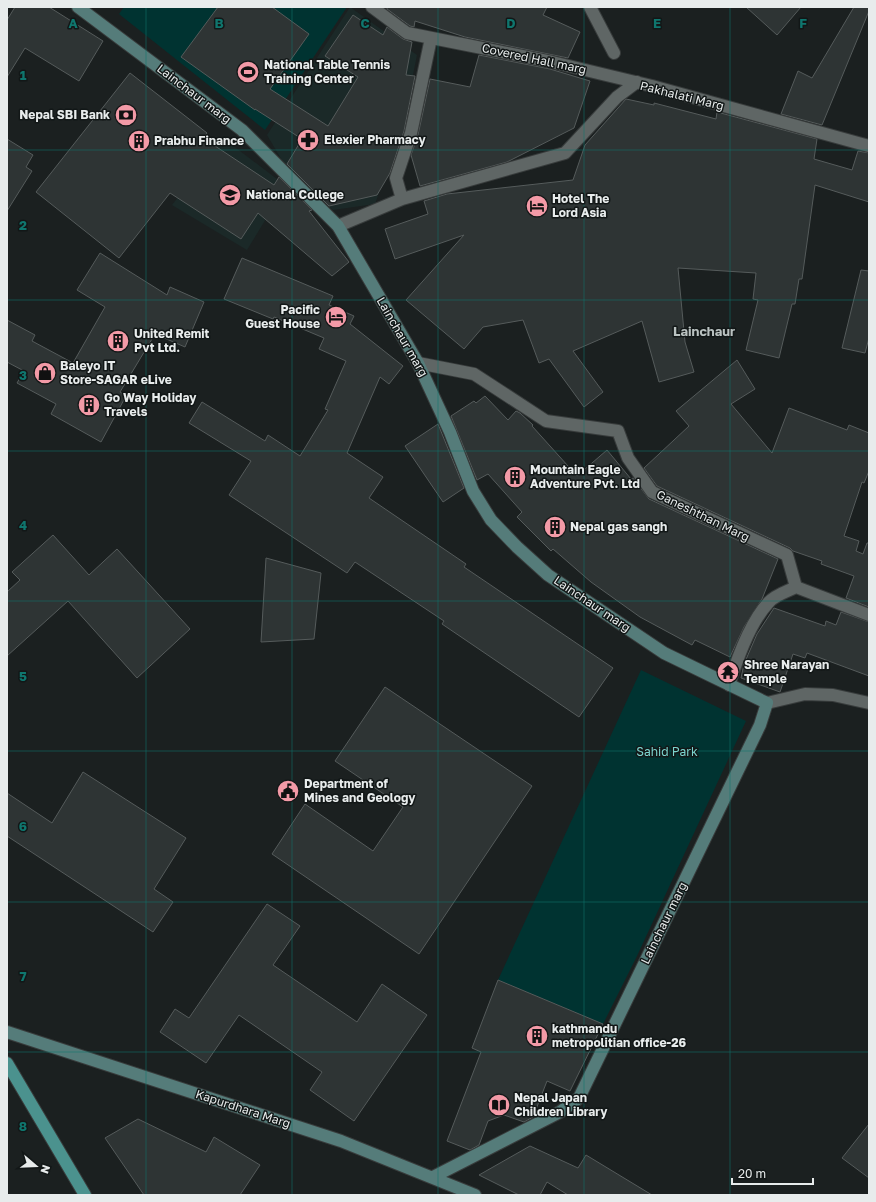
<svg xmlns="http://www.w3.org/2000/svg" width="876" height="1202" font-family="'Golos Text',sans-serif">
  <style>
    .built { fill: #1b2928 }
    .green { fill: #003331 }
    .building { fill: #2e3434; stroke: #555b5b }
    .lines { fill: none; stroke-linecap: round; stroke-linejoin: round }
    .street-casing { stroke: #383c3c; stroke-width: 14 }
    .secondary-casing { stroke: #383c3c; stroke-width: 14 }
    .primary-casing { stroke: #383c3c; stroke-width: 14 }
    .street { stroke: #5f6665; stroke-width: 12 }
    .secondary { stroke: #557c7a; stroke-width: 12 }
    .primary { stroke: #4b928e; stroke-width: 12 }
    .grid { fill: none; stroke: #0f766e; stroke-width: 1; stroke-opacity: 0.55 }
    .labels { text-anchor: middle; stroke-width: 3; stroke-linejoin: round; paint-order: stroke }
    .street-label { font-size: 12px; fill: #e8ecec; stroke: #121717 }
    .poi-label { font-size: 12px; font-weight: bold; fill: #e8ecec; stroke: #121717; text-anchor: start }
    .park-label { font-size: 12px; fill: #7cd5cf; stroke: #121717 }
    .neighbourhood-label { font-size: 13px; font-weight: bold; fill: #bac2c1; stroke: #121717 }
    .grid-label { font-size: 13px; text-anchor: middle; font-weight: bold; fill: #0f766e; stroke: #121717; stroke-width: 3; stroke-linejoin: round; paint-order: stroke }
  </style>
  <rect width="100%" height="100%" fill="#1b2020"/>
  <path class="built" d="M350,7L417,55L403,124L375,204L333,210L293,179L267,135Z
    M223,138L286,186L247,250L172,205Z"/>
  <path class="green" d="M124,7H347L265,130L119,14Z
    M641,670L746,721L637,956L603,1024L498,980Z"/>
  <path class="building" d="M15,7H49L103,41L79,81L25,48L7,77V20Z
    M218,7H272L309,34L270,89L328,126L358,77L325,56L353,15L383,35L387,27L403,39L412,42L406,75L415,76L404,131L390,173L377,195L329,206L287,164L302,139L255,109V110L181,57Z
    M387,7H547L543,15L580,32L568,58L465,37L415,21L414,27L410,26L387,9Z
    M746,7H801L777,35Z
    M854,7H869V11L822,125L781,114L798,71L812,78Z
    M479,55L550,69L590,81L574,128L507,162L420,186L411,155L418,135L430,79L470,87Z
    M130,73L207,133L203,138L274,185L279,177L312,210L309,211L349,262L332,276L258,213L241,239L170,193L119,258L36,192Z
    M626,99L654,105V103L716,119L717,112L817,139L814,159L852,170L858,151L869,153V202L815,185L802,279H799L795,304H792L779,358L746,350L758,300L753,299L756,273L678,268L685,342L694,372L659,382L642,321L573,351L603,392L584,407L549,359L539,363L523,320L483,327L464,349L406,300L464,235L395,259L385,229L428,214L424,201L447,194L573,180L585,145Z
    M7,139L33,155L26,167L32,171L7,211Z
    M100,253L167,295L170,287L204,302L185,347L155,334L120,392L126,396L101,442L51,414L56,404L17,383L24,371L7,362V320L35,335L32,341L73,363L105,307L77,290Z
    M242,258L333,296L329,305L354,316L350,324L403,366L389,384L380,377L347,453L383,477L369,498L466,564L464,567L613,668L579,717L442,624L444,621L355,562L347,573L229,495L251,461L189,423L202,402L265,441L268,435L300,456L328,410L325,409L346,361L319,349L324,338L274,317L273,319L224,299Z
    M861,270L869,271V338L865,353L842,348Z
    M737,360L755,389L731,404L772,453L789,408L847,430L849,425L869,433V471L864,483L862,482L844,536L859,541L856,551L863,554L867,543H869V607L846,598L854,576L821,564L822,561L793,551L790,548L657,486L644,468L689,426L676,411Z
    M485,396L508,420L516,411L520,413L533,425L532,426L577,476L607,450L631,479L633,478L649,499L778,559L762,599L744,627L730,657L695,640L692,645L640,617L591,582L553,549L551,551L517,517L522,512L488,474L477,480L451,416L474,401L476,403Z
    M438,424L464,488L443,502L405,446Z
    M53,535L89,575L117,549L190,629L137,678L68,601L7,656V592L20,580L12,572Z
    M266,558L321,573L314,639L261,642Z
    M774,608L825,626L826,621L836,625L841,612L869,622V676L807,653L805,658L793,654L780,692L741,678L744,664L757,634Z
    M385,687L532,786L419,954L272,854L305,804L373,851L403,807L335,761Z
    M83,772L186,838L154,889L173,902L153,932L7,836V793L52,823Z
    M267,904L300,926L273,965L357,1022L382,984L427,1015L354,1121L310,1090L322,1072L239,1015L206,1063L160,1032L175,1009L189,1018Z
    M498,980L603,1024L570,1091L547,1081L533,1117L524,1122L504,1115L488,1121L479,1145L470,1150L447,1141L481,1052L472,1048Z
    M138,1119L206,1152L214,1137L260,1165L240,1195H144L105,1138Z
    M869,1124V1178L842,1158Z
    M530,1146L578,1168L586,1155L652,1195H568L547,1182L540,1195H519L479,1175Z"/>
  <g class="lines">
    <g class="street-casing">
      <path id="street" d="M372,7L407,33L552,62L652,86L869,146
        M590,7L614,53
        M402,199L396,178L411,133L431,38
        M338,226L402,199L565,153L617,97L637,82
        M418,363L474,374L546,421L618,431L628,458L652,492L787,555L796,587
        M729,685C737,659 750,622 769,602C775,595 788,591 796,587L869,615
        M767,703L805,694L833,695L869,703"/>
    </g>
    <g class="secondary-casing">
      <path id="secondary" d="M78,7L242,130L338,226L418,363L450,432L473,491L491,520L517,547L548,575L664,653L767,703L760,725L579,1098L560,1112L433,1177
        M7,1032L341,1141L475,1195"/>
    </g>
    <g class="primary-casing">
      <path id="primary" d="M7,1063L85,1195"/>
    </g>
    <use href="#street" class="street"/>
    <use href="#secondary" class="secondary"/>
    <use href="#primary" class="primary"/>
  </g>
  <path class="grid" d="M146,7V1195M292,7V1195M438,7V1195M584,7V1195M730,7V1195M7,150H869M7,300H869M7,451H869M7,601H869M7,751H869M7,902H869M7,1052H869"/>
  <defs>
    <g id="stadium-disc" transform="scale(1.15)"><circle r="9.5" fill="#f39aa7" stroke="#121717"/><path d="M0-5a6.5 5 0 1 0 0 10a6.5 5 0 1 0 0-10ZM-3.5-1.8h7v3.6h-7Z" fill="#111"/></g>
    <g id="bank-disc" transform="scale(1.15)"><circle r="9.5" fill="#f39aa7" stroke="#121717"/><path d="M-6-4H6V4H-6ZM0-2.3a2.3 2.3 0 1 0 0 4.6a2.3 2.3 0 1 0 0-4.6Z" fill="#111"/></g>
    <g id="pharmacy-disc" transform="scale(1.15)"><circle r="9.5" fill="#f39aa7" stroke="#121717"/><path d="M-2-6h4v4h4v4h-4v4h-4v-4h-4v-4h4Z" fill="#111"/></g>
    <g id="building-disc" transform="scale(1.15)"><circle r="9.5" fill="#f39aa7" stroke="#121717"/><path d="M-4-6H4V6H1V3H-1V6H-4ZM-2.5-4.3h1.7v1.8h-1.7ZM.8-4.3h1.7v1.8H.8ZM-2.5-1h1.7V.8h-1.7ZM.8-1h1.7V.8H.8Z" fill="#111"/></g>
    <g id="university-disc" transform="scale(1.15)"><circle r="9.5" fill="#f39aa7" stroke="#121717"/><path d="M0-5L7-2L0 1L-7-2ZM-4 1L0 2.5L4 1V4Q0 6-4 4Z" fill="#111"/></g>
    <g id="hotel-disc" transform="scale(1.15)"><circle r="9.5" fill="#f39aa7" stroke="#121717"/><path d="M-6-4.5h1.5V1H6V5H4.5V3h-9V5H-6ZM-4 0a1.8 1.8 0 1 1 3.6 0ZM.5 0V-2.5h3Q6-2.5 6 0Z" fill="#111"/></g>
    <g id="shop-disc" transform="scale(1.15)"><circle r="9.5" fill="#f39aa7" stroke="#121717"/><path d="M-5-2.5h2.3a2.7 3.5 0 0 1 5.4 0H5L5.5 6h-11ZM-1.5-2.5h3a1.5 2.3 0 0 0-3 0Z" fill="#111"/></g>
    <g id="temple-disc" transform="scale(1.15)"><circle r="9.5" fill="#f39aa7" stroke="#121717"/><path d="M0-6L5-2H3V0L6.5 2.5H4V6H1.5V3h-3V6H-4V2.5H-6.5L-3 0V-2H-5Z" fill="#111"/></g>
    <g id="civic-disc" transform="scale(1.15)"><circle r="9.5" fill="#f39aa7" stroke="#121717"/><path d="M-.6-6.5H3V-4.5H.6V-3L4-1V1h2V6H-6V1h2V-1L-.6-3ZM-1.2 2.5V6h2.4V2.5Z" fill="#111"/></g>
    <g id="library-disc" transform="scale(1.15)"><circle r="9.5" fill="#f39aa7" stroke="#121717"/><path d="M-6-4Q-3-5.5-.7-3.5V5Q-3 3-6 4ZM6-4Q3-5.5 .7-3.5V5Q3 3 6 4Z" fill="#111"/></g>
  </defs>
  <g fill-rule="evenodd">
    <use href="#stadium-disc" x="248" y="72"/>
    <use href="#bank-disc" x="126" y="115"/>
    <use href="#pharmacy-disc" x="308" y="140"/>
    <use href="#building-disc" x="139" y="141"/>
    <use href="#university-disc" x="230" y="195"/>
    <use href="#hotel-disc" x="537" y="206"/>
    <use href="#hotel-disc" x="336" y="317"/>
    <use href="#building-disc" x="118" y="341"/>
    <use href="#shop-disc" x="45" y="373"/>
    <use href="#building-disc" x="89" y="405"/>
    <use href="#building-disc" x="515" y="477"/>
    <use href="#building-disc" x="555" y="527"/>
    <use href="#temple-disc" x="728" y="672"/>
    <use href="#civic-disc" x="288" y="791"/>
    <use href="#building-disc" x="537" y="1036"/>
    <use href="#library-disc" x="499" y="1105"/>
  </g>
  <g class="labels">
    <g class="street-label">
      <text transform="translate(534 59) rotate(12)" y="4">Covered Hall marg</text>
      <text transform="translate(194 94) rotate(37)" y="4">Lainchaur marg</text>
      <text transform="translate(682 96) rotate(14)" y="4">Pakhalati Marg</text>
      <text transform="translate(402 337) rotate(60)" y="4">Lainchaur marg</text>
      <text transform="translate(703 516) rotate(26)" y="4">Ganeshthan Marg</text>
      <text transform="translate(592 604) rotate(34)" y="4">Lainchaur marg</text>
      <text transform="translate(664 923) rotate(-64)" y="4">Lainchaur marg</text>
      <text transform="translate(243 1109) rotate(18)" y="4">Kapurdhara Marg</text>
    </g>
    <g class="poi-label">
      <text x="264" y="69">National Table Tennis<tspan x="264" dy="14">Training Center</tspan></text>
      <text x="110" y="119" text-anchor="end">Nepal SBI Bank</text>
      <text x="324" y="144">Elexier Pharmacy</text>
      <text x="154" y="145">Prabhu Finance</text>
      <text x="246" y="199">National College</text>
      <text x="552" y="203">Hotel The<tspan x="552" dy="14">Lord Asia</tspan></text>
      <text x="320" y="314" text-anchor="end">Pacific<tspan x="320" dy="14">Guest House</tspan></text>
      <text x="134" y="338">United Remit<tspan x="134" dy="14">Pvt Ltd.</tspan></text>
      <text x="60" y="370">Baleyo IT<tspan x="60" dy="14">Store-SAGAR eLive</tspan></text>
      <text x="104" y="402">Go Way Holiday<tspan x="104" dy="14">Travels</tspan></text>
      <text x="530" y="474">Mountain Eagle<tspan x="530" dy="14">Adventure Pvt. Ltd</tspan></text>
      <text x="570" y="531">Nepal gas sangh</text>
      <text x="744" y="669">Shree Narayan<tspan x="744" dy="14">Temple</tspan></text>
      <text x="304" y="788">Department of<tspan x="304" dy="14">Mines and Geology</tspan></text>
      <text x="552" y="1033">kathmandu<tspan x="552" dy="14">metropolitian office-26</tspan></text>
      <text x="514" y="1102">Nepal Japan<tspan x="514" dy="14">Children Library</tspan></text>
    </g>
    <g class="park-label">
      <text x="667" y="756">Sahid Park</text>
    </g>
    <g class="neighbourhood-label">
      <text x="704" y="336">Lainchaur</text>
    </g>
  </g>
  <g class="grid-label">
    <text x="73" y="28">A</text>
    <text x="219" y="28">B</text>
    <text x="365" y="28">C</text>
    <text x="511" y="28">D</text>
    <text x="657" y="28">E</text>
    <text x="803" y="28">F</text>
    <text x="23" y="80">1</text>
    <text x="23" y="230">2</text>
    <text x="23" y="380">3</text>
    <text x="23" y="530">4</text>
    <text x="23" y="681">5</text>
    <text x="23" y="831">6</text>
    <text x="23" y="981">7</text>
    <text x="23" y="1131">8</text>
  </g>
  <rect width="876" height="1202" fill="none" stroke="#e8ecec" stroke-width="16"/>
  <g transform="translate(36 1166) rotate(109)" stroke="#121717" stroke-width="3" paint-order="stroke">
  <path d="M0-3L7 15L0 10L-7 15Z" fill="#e8ecec"/>
  <text y="-6" font-size="11" font-weight="bold" text-anchor="middle" fill="#e8ecec">N</text>
  </g>
  <path d="M732 1178v6h81v-6" fill="none" stroke="#e8ecec" stroke-width="2"/>
  <text x="738" y="1178" font-size="12" fill="#e8ecec" stroke="#121717" stroke-width="3" paint-order="stroke">20 m</text>
</svg>
